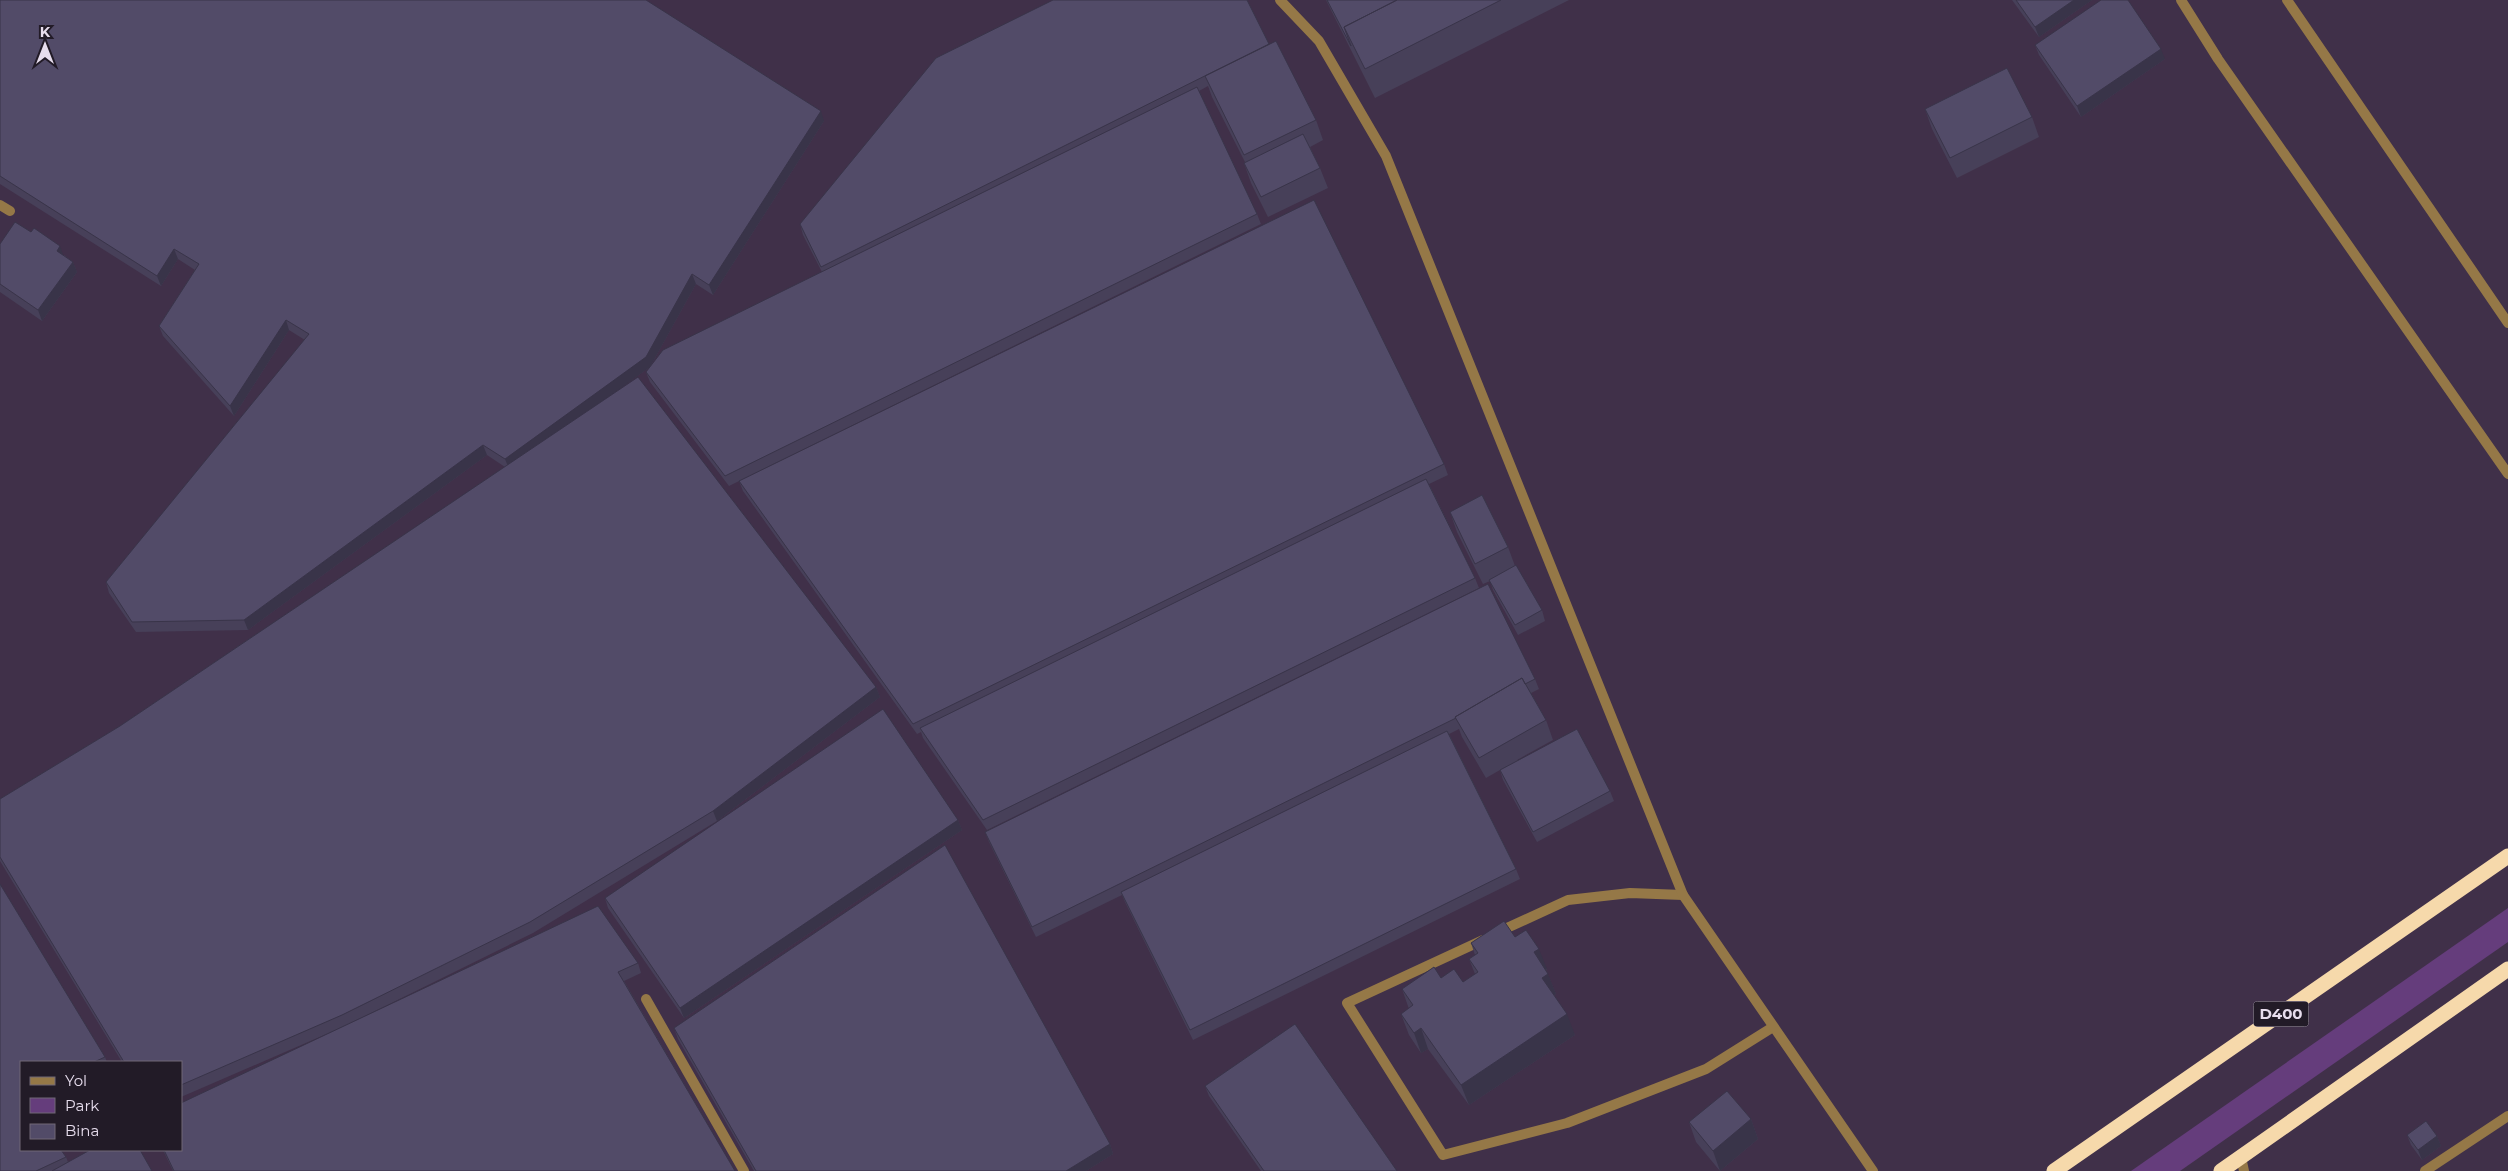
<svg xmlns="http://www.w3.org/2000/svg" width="2508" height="1171" font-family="Montserrat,sans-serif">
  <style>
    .green { fill: #653d7c }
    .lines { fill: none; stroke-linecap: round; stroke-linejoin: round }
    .lane { stroke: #957847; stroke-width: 10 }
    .street { stroke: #957847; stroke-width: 10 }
    .highway { stroke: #f6d9ab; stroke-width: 15 }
    .wall { fill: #474059 }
    .shaded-wall { fill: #393449 }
    .building { fill: #524b68; stroke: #393449 }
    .labels { text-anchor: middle; stroke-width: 4; stroke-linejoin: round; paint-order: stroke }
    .shield { fill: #221b27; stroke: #aca3b2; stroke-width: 1 }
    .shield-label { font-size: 15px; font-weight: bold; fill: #e7dded }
  </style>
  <rect width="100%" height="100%" fill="#403049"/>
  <path class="green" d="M2508,908V942L2180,1171H2131Z"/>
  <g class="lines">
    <path class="lane" d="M0,205L10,211
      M1496,933L1568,900L1630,893L1683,895
      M1483,940L1347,1003L1443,1155L1567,1123L1706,1069L1773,1027
      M646,999L744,1171
      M2241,1157L2244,1171
      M2425,1171L2508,1116"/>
    <path class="street" d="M1280,0L1319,41L1386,156L1683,895L1873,1171
      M2181,0L2218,59L2508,474
      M2287,0L2508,323"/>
    <path class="highway" d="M2054,1171L2508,856
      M2221,1171L2508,969"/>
  </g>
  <path class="wall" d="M0,0L824,121L713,295L696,284L650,367L612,394L876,687L880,697L717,821L533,933L347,1025L638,963L641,973L624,981L735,1171H173L163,1150H181L345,1026L181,1097V1062H122L0,861V799L120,726L505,467L487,455L248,630L136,632L109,593L106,582L305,340L289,330L234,416L163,336L159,326L195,270L178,259L161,286L0,184Z
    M1247,0L1269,45L1316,120L1323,140L1310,147L1320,168L1328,188L1268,217L1251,183L1244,163L1245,162L1212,97L1208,86L1199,91L1257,214L1261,224L729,486L650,382L646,372L822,272L803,235L800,224Z
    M1326,0H1569L1375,98Z
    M2012,0H2092L2039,37Z
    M2035,45L2165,59L2081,117L2039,55Z
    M1925,109L2032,117L2039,137L1957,178L1932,129Z
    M0,244L64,255L73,262L77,272L42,321L0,292Z
    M1444,464L1448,475L1429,484L1475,578L1479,588L987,830L923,738L921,732L917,734L743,491L739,481Z
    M1450,512L1508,547L1515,566L1542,610L1545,621L1518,635L1493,590L1490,581L1483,584L1457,532Z
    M1535,679L1539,689L1531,693L1546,720L1553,740L1517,760L1610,791L1614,801L1537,842L1503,780L1500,770L1486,778L1462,737L1459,729L1449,734L1516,869L1520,879L1193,1040L1125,902L1122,895L1036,937L989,842L985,832Z
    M958,820L962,830L684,1018L608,908L605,898Z
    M0,884L105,1057L107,1062H21V1150L66,1157L68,1162L152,1171H0Z
    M1515,937L1547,969L1546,970L1556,994L1554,995L1575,1035L1469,1105L1428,1049L1421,1053L1409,1035L1401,1014L1409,1009L1402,989L1441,978L1463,982L1475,974L1469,959L1475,955L1471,943Z
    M674,1028L1110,1144L1113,1154L1086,1171H754L678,1039Z
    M1205,1086L1397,1171H1261L1209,1096Z
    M1751,1119L1758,1139L1720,1171L1696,1142L1689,1122Z
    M2407,1135L2437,1136L2441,1146L2422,1160L2411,1145Z"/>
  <path class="shaded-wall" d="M2074,0H2092L2039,37L2035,27Z
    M2161,49L2165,59L2081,117L2077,106Z
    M821,111L824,121L713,295L709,285Z
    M60,246L64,257L57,251Z
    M174,249L178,259L161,286L157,276Z
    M73,262L77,272L42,321L38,310Z
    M692,274L696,284L650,367L509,469L505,459Z
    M286,320L289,330L234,416L230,406Z
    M483,445L487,455L248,630L244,620Z
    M876,687L880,697L717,821L713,811Z
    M958,820L962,830L684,1018L680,1008Z
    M1539,949L1547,969L1541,973L1534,952Z
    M1548,974L1556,994L1550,998L1542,978Z
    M1567,1014L1575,1035L1469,1105L1461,1085Z
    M1421,1028L1428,1049L1421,1053L1414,1033Z
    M1751,1119L1758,1139L1720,1171L1713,1151Z
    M2437,1136L2441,1146L2422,1160L2418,1150Z
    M1110,1144L1113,1154L1086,1171H1066Z"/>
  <path class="building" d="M0,0H646L821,111L709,285L692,274L646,357L505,459L483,445L244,620L132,622L106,582L309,334L286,320L230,406L159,326L199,264L174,249L157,276L0,176Z
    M1053,0H1247L1269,44L821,267L800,224L936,58Z
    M1327,0H1397L1344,27L1351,46Z
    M1397,0H1501L1365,69L1344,27Z
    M2016,0H2074L2035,27Z
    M2101,0H2128L2161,49L2077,106L2035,45Z
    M1276,41L1316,120L1244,155L1205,76Z
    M2007,68L2032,117L1950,158L1925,109Z
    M1197,87L1257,214L725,476L646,372L663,350Z
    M1303,134L1320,168L1261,197L1244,163Z
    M1314,200L1444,464L913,724L739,481Z
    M15,222L31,232L34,228L60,246L57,251L73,262L38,310L0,284V244Z
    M638,377L876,687L713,811L530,922L342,1015L181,1085V1062H124L0,857V799L120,726Z
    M1426,479L1475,578L983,820L920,728Z
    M1482,495L1508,547L1475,564L1450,512Z
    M1516,565L1542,610L1515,625L1489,580Z
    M1488,584L1535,679L1525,684L1522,678L1455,717L1456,718L1032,927L985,832Z
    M1522,678L1546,720L1479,758L1455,717Z
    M883,709L958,820L680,1008L605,898Z
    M1577,729L1610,791L1533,832L1500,770Z
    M1447,731L1516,869L1190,1030L1121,892Z
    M945,845L1110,1144L1066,1171H756L674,1028Z
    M0,884L105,1057L94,1062H21V1150H61L66,1157L36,1171H0Z
    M598,906L638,963L618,972L735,1171H174L164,1150H181V1103Z
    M1504,921L1515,937L1526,930L1539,949L1534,952L1548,974L1542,978L1567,1014L1461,1085L1421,1028L1414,1033L1401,1014L1413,1005L1402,989L1434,967L1441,978L1454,969L1463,982L1478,972L1469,959L1478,953L1471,943Z
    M1295,1024L1397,1171H1264L1205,1086Z
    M1727,1091L1751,1119L1713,1151L1689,1122Z
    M2426,1121L2437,1136L2418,1150L2407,1135Z
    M90,1150H140L152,1171H52Z"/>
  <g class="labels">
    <rect class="shield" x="2253.5" y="1001.5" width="55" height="25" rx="4"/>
    <g class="shield-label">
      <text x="2281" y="1019">D400</text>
    </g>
  </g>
  <rect x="20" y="1061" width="162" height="90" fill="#221b27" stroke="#716976"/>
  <rect x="30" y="1077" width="25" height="8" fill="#957847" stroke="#716976"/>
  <text x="65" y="1086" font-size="15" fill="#e7dded">Yol</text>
  <rect x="30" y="1098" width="25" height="15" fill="#653d7c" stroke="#716976"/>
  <text x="65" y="1111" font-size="15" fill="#e7dded">Park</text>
  <rect x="30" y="1124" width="25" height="15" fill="#524b68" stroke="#716976"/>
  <text x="65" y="1136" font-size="15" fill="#e7dded">Bina</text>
  <g transform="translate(45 45)" stroke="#221b27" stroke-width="4" paint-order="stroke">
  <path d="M0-4L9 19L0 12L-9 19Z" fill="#e7dded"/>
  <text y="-8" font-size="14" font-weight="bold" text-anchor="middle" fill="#e7dded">K</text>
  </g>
</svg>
